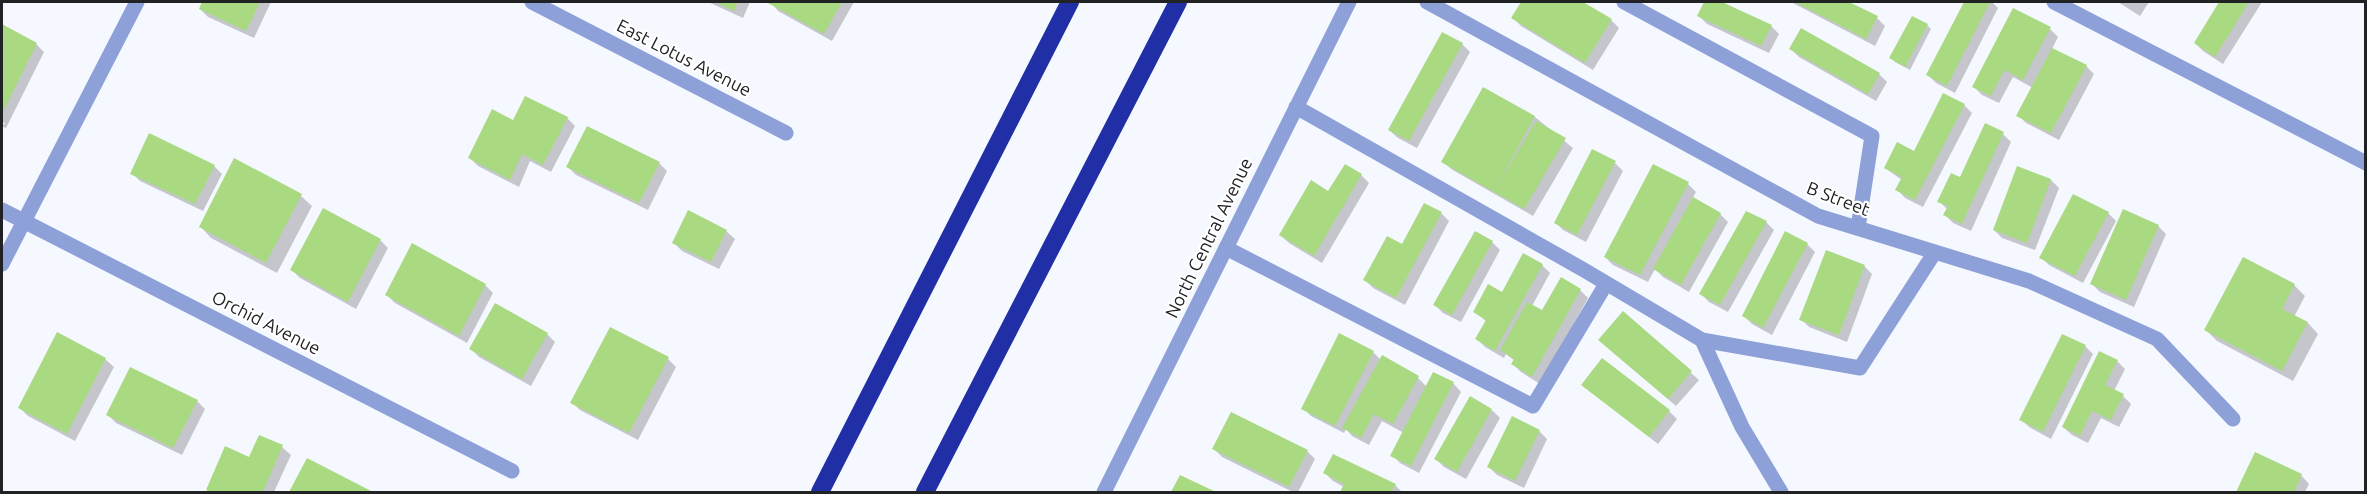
<svg xmlns="http://www.w3.org/2000/svg" width="2367" height="494" font-family="Ubuntu,sans-serif">
  <style>
    .shadow { fill: #0003 }
    .building { fill: #a9d980 }
    .lines { fill: none; stroke-linecap: round; stroke-linejoin: round }
    .service { stroke: #8da0d8; stroke-width: 15 }
    .minor { stroke: #8da0d8; stroke-width: 15 }
    .motorway { stroke: #212fa6; stroke-width: 18 }
    .labels { text-anchor: middle; stroke-width: 4.5; stroke-linejoin: round; paint-order: stroke }
    .street-label { font-size: 18px; fill: #212224; stroke: #fff }
  </style>
  <rect width="100%" height="100%" fill="#f5f8ff"/>
  <path class="shadow" d="M204,2H271L254,38L208,17L200,9Z
    M708,2H750L743,18Z
    M771,2H854L832,41L778,11Z
    M1522,2H1580L1611,20L1619,28L1593,70L1521,26L1513,18Z
    M1706,2H1718L1771,26L1779,34L1769,53L1707,24L1699,16Z
    M1791,2H1845L1877,18L1885,26L1875,46Z
    M1965,2H1992L1998,8L1955,93L1936,83L1928,75Z
    M2118,2H2149L2140,16Z
    M2221,2H2262L2223,64L2203,51L2195,43Z
    M1927,25L1931,29L1910,70L1895,62L1891,58Z
    M2,26L36,44L44,52L6,128L2,126L5,123L2,122Z
    M2050,29L2058,37L2052,49L2086,66L2094,74L2059,140L2026,123L2018,115L2033,88L2013,77L1999,103L1982,95L1974,87Z
    M1462,44L1470,52L1417,148L1398,138L1389,130Z
    M1791,49L1879,74L1887,82L1876,101L1799,57Z
    M1483,89L1535,117L1573,148L1533,216L1451,169L1443,161Z
    M1964,105L1972,113L1923,207L1905,198L1897,189L1902,180L1885,168L1915,153Z
    M567,118L575,126L551,172L530,161L519,187L478,166L470,158L514,122Z
    M2003,134L2011,142L1971,231L1953,223L1945,215L1948,210L1939,201Z
    M235,160L301,196L312,206L277,273L211,238L201,227Z
    M659,163L667,171L648,210L576,175L568,167Z
    M1615,163L1623,171L1586,242L1563,230L1555,222Z
    M214,166L222,174L203,211L140,181L132,173Z
    M2018,168L2051,180L2059,188L2035,250L2002,238L1994,230Z
    M1361,175L1369,183L1322,263L1289,243L1280,235Z
    M1688,184L1696,192L1692,199L1720,214L1728,222L1689,292L1663,277L1655,269L1648,282L1613,265L1605,257Z
    M1441,213L1449,221L1405,305L1373,288L1365,280Z
    M2108,213L2116,221L2083,283L2049,265L2041,257Z
    M1766,222L1774,230L1728,312L1709,302L1701,294Z
    M2158,226L2166,234L2134,307L2100,292L2092,284Z
    M726,231L735,239L719,269L682,251L674,243Z
    M380,240L388,248L356,309L300,278L292,270Z
    M1492,242L1500,250L1461,322L1443,313L1435,305Z
    M1807,244L1815,252L1772,335L1752,324L1744,316Z
    M2244,259L2294,285L2305,296L2294,317L2308,323L2318,334L2293,381L2217,341L2206,330Z
    M1542,265L1550,273L1532,306L1543,312L1580,290L1588,298L1540,384L1521,372L1513,364L1515,361L1506,354L1504,358L1485,347L1477,339L1487,322L1475,312Z
    M1864,266L1872,274L1847,342L1809,327L1801,319Z
    M485,285L493,293L467,343L395,303L387,295Z
    M495,305L547,334L555,342L531,386L479,357L471,349Z
    M1623,313L1699,380L1676,406L1608,348Z
    M58,334L105,359L114,367L75,441L28,416L20,408Z
    M2085,346L2093,354L2051,439L2029,427L2021,419Z
    M1373,352L1381,360L1418,378L1427,387L1453,383L1461,392L1419,473L1400,463L1392,455L1404,433L1382,421L1369,445L1352,436L1346,429L1344,433L1311,416L1303,408Z
    M668,359L676,367L638,440L580,410L572,402Z
    M2117,361L2125,369L2114,391L2123,396L2131,404L2119,427L2101,418L2088,443L2072,435L2063,427Z
    M1583,385L1669,411L1677,419L1658,444Z
    M197,401L205,409L182,455L116,423L108,415Z
    M1492,410L1500,418L1466,479L1444,467L1436,459Z
    M1539,431L1547,439L1524,488L1497,475L1489,467Z
    M260,437L282,447L291,455L274,492H211L208,490L250,458Z
    M1214,449L1307,451L1315,459L1298,492H1293L1222,457Z
    M2256,454L2301,475L2309,484L2305,492H2238Z
    M307,460L371,492H290Z
    M1325,473L1395,485L1402,492H1341L1344,487L1333,481Z
    M1181,477L1212,492H1173Z"/>
  <path class="building" d="M202,2H260L246,31L199,9Z
    M715,2H738L734,11Z
    M766,2H842L824,34Z
    M1521,2H1583L1612,19L1585,63L1511,18Z
    M1704,2H1722L1772,25L1761,46L1697,16Z
    M1795,2H1849L1878,16L1866,39Z
    M1964,2H1990L1947,86L1926,75Z
    M2219,2H2249L2215,57L2194,43Z
    M2013,8L2051,27L2023,80L2004,70L1991,96L1972,87Z
    M1912,16L1928,24L1905,67L1889,58Z
    M2,24L37,43L2,114Z
    M1801,28L1880,73L1868,94L1789,49Z
    M1442,32L1463,43L1409,141L1388,130Z
    M2052,48L2087,65L2051,133L2016,116Z
    M1483,87L1535,116L1497,186L1536,121L1566,138L1524,209L1441,162Z
    M1943,93L1965,104L1915,200L1895,190L1902,177L1884,168L1897,142L1914,151Z
    M525,96L568,117L543,165L522,154L510,180L468,158L492,109L513,120Z
    M1985,123L2004,132L1962,224L1943,215L1948,206L1937,202L1951,173L1960,177Z
    M587,126L660,162L639,203L566,167Z
    M149,133L215,165L195,204L130,174Z
    M1592,149L1616,161L1577,235L1554,223Z
    M234,158L302,194L266,263L199,227Z
    M1345,164L1362,174L1314,256L1279,235L1311,180L1328,191Z
    M1653,164L1689,182L1640,275L1604,257Z
    M2017,166L2051,179L2027,243L1993,230Z
    M2073,194L2109,212L2075,276L2039,258Z
    M1693,197L1721,213L1681,285L1653,269Z
    M1424,203L1442,212L1396,298L1363,280L1387,236L1402,244Z
    M323,208L381,239L348,302L290,270Z
    M2123,209L2159,225L2126,300L2090,284Z
    M688,210L727,230L711,262L672,243Z
    M1746,211L1767,221L1720,305L1699,294Z
    M1475,231L1493,241L1452,315L1433,305Z
    M1785,231L1808,243L1763,328L1742,316Z
    M412,243L486,284L459,336L385,295Z
    M1826,250L1865,265L1839,335L1799,320Z
    M1523,253L1543,264L1495,351L1475,339L1486,320L1473,312L1488,284L1502,292Z
    M2243,257L2295,284L2282,309L2308,322L2282,371L2204,330Z
    M1561,277L1581,289L1532,377L1511,364L1514,359L1500,350L1527,302L1542,310Z
    M495,303L548,333L522,379L469,349Z
    M1623,311L1692,371L1668,399L1598,340Z
    M610,327L669,357L629,433L570,403Z
    M57,332L106,358L67,434L18,408Z
    M1339,333L1374,351L1335,426L1301,409Z
    M2062,334L2086,345L2043,432L2019,420Z
    M2099,351L2118,360L2105,385L2124,394L2111,420L2092,411L2080,436L2062,427Z
    M1382,355L1419,376L1393,424L1374,414L1361,438L1342,428Z
    M1602,358L1670,410L1649,437L1581,385Z
    M130,367L198,400L173,448L106,415Z
    M1433,372L1454,382L1411,466L1390,456Z
    M1470,396L1492,409L1457,472L1434,459Z
    M1231,412L1308,450L1289,487L1212,449Z
    M1512,416L1540,430L1515,481L1487,467Z
    M259,435L283,445L263,492H212L206,490L225,446L249,457Z
    M2255,452L2302,474L2294,492H2236Z
    M1333,454L1396,484L1391,492H1340L1344,484L1323,473Z
    M307,458L371,491L370,492H289Z
    M1180,475L1216,492H1171Z"/>
  <g class="lines">
    <path class="service" d="M1624,2L1872,136L1858,228
      M2054,2L2366,163
      M1226,248L1533,406L1606,284"/>
    <path class="minor" d="M532,2L786,133
      M1427,2L1818,216L2029,281L2157,339L2233,419
      M1296,107L1584,270L1702,340L1860,368L1935,252
      M2,210L512,471
      M2,264L137,2
      M1702,340L1742,427L1781,492
      M1104,492L1349,2"/>
    <path class="motorway" d="M820,492L1070,2
      M925,492L1178,2"/>
  </g>
  <g class="labels">
    <g class="street-label">
      <text transform="translate(684 58) rotate(27)" y="6">East Lotus Avenue</text>
      <text transform="translate(1838 199) rotate(21)" y="6">B Street</text>
      <text transform="translate(1209 238) rotate(-64)" y="6">North Central Avenue</text>
      <text transform="translate(266 323) rotate(27)" y="6">Orchid Avenue</text>
    </g>
  </g>
  <rect width="2367" height="494" fill="none" stroke="#212224" stroke-width="6"/>
</svg>
